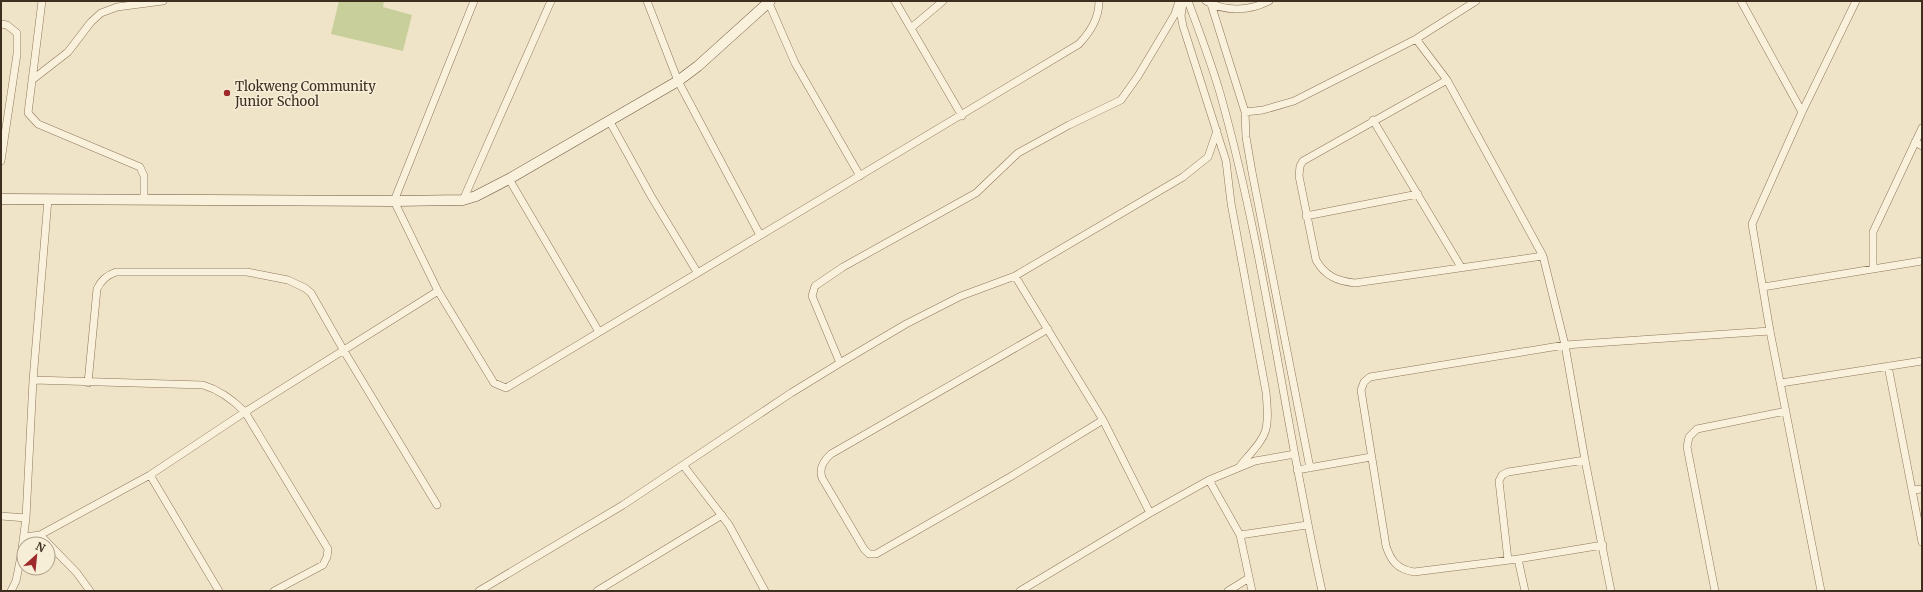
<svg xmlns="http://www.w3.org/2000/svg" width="1923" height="592" font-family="Merriweather,serif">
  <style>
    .green { fill: #c9cf9b }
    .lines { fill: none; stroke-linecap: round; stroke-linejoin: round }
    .street-casing { stroke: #8d765c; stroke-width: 8 }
    .secondary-casing { stroke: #6f573f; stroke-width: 11 }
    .street { stroke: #faf1dc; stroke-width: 7 }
    .secondary { stroke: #faf1dc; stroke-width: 10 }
    .poi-dot { fill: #9e2a2b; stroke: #f7eed8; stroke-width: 1.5 }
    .labels { text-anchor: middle; stroke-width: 3; stroke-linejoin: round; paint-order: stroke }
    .poi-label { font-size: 13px; fill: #3d2e20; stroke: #f7eed8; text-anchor: start }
  </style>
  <rect width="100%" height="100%" fill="#f0e4c8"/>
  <path class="green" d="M339,1H384L383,7L412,15L403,51L331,34Z"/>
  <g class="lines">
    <g class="street-casing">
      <path id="street" d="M42,1L28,113L38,124L140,167L144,176V199
        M474,1L394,201L438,291L494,383L506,388L1079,44C1090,32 1099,19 1099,1
        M647,1L678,81L760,235
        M768,1L795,63L860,176
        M895,1L962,116
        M1188,1C1199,31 1211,62 1220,93C1266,256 1285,426 1322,591
        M1206,1C1225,12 1250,11 1269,1
        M1741,1L1802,112
        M1183,3L1181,16L1183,26L1226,161L1231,203L1266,392C1270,435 1267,434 1240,466
        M1211,4L1245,112L1263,110L1294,101L1416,39L1476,1
        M1,24L7,25L17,33V54L1,161
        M911,28L943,1
        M1416,39L1447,80L1543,256L1565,345L1585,460L1611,591
        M32,80L68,52L91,22L101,13L117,7L163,1
        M1447,80L1303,161L1300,166L1299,176L1316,260C1325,276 1337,281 1355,283L1543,256
        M1245,112L1246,137L1252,172L1310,468
        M1373,120L1461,267
        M610,122L651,196L697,272
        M1915,142L1922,146
        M509,179L599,332
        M463,200L551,1
        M1306,216L1418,194
        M1873,269V232L1922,128
        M1015,276L1103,420L1150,513
        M1763,287L1922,261
        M1048,329L831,454C823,461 819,468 822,478L864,549L869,554H876L1010,477L1103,420
        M840,363L812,296L815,286L843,267L976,193L1018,153L1069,125L1121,100L1138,76L1175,14L1179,1
        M1888,366L1922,542
        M33,380L203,385C220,390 233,400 245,412L328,549L327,557L323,565L274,591
        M88,383L97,289C101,280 107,275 116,272H247L288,280L305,288L311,293L344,351L437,505
        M1781,383L1922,361
        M683,465L729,525L765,591
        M1297,470L1371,457
        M150,475L219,591
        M1209,480L1240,535L1252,591
        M1912,490L1922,489
        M1,516L26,518
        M40,535L77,573L90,591
        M1240,535L1307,525
        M24,537L40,535L150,475L245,412L438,291
        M1603,545L1518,559L1414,572C1397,569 1391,561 1386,546L1361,390L1364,382L1370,377L1565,345L1770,331
        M1518,559L1525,591
        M1508,560L1499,481L1502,475L1508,472L1585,460
        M11,591L16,581L21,556L26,518L33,380L48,199
        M479,591L623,505L791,393L840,363L906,324L961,296L1015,276L1183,177L1208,157L1217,131
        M597,591L722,515
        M1020,591L1150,513L1209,480L1255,461L1295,454
        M1228,591L1249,578
        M1715,591L1687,447L1689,437L1697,429L1786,411
        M1821,591L1770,331L1752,224L1802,112L1856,1"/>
    </g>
    <g class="secondary-casing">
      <path id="secondary" d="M1,199L394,201L463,200L476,196L509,179L678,81L698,66L770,1"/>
    </g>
    <use href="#street" class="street"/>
    <use href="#secondary" class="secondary"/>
  </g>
  <circle class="poi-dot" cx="227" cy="93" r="4"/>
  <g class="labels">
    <g class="poi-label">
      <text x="235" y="91">Tlokweng Community<tspan x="235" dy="15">Junior School</tspan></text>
    </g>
  </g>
  <rect width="1923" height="592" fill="none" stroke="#3d2e20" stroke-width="4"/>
  <g transform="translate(36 556) rotate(27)"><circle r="19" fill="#f7eed8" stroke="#ada18e"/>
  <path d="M0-3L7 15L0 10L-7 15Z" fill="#9e2a2b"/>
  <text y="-6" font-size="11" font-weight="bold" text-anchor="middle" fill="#3d2e20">N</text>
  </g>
</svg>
